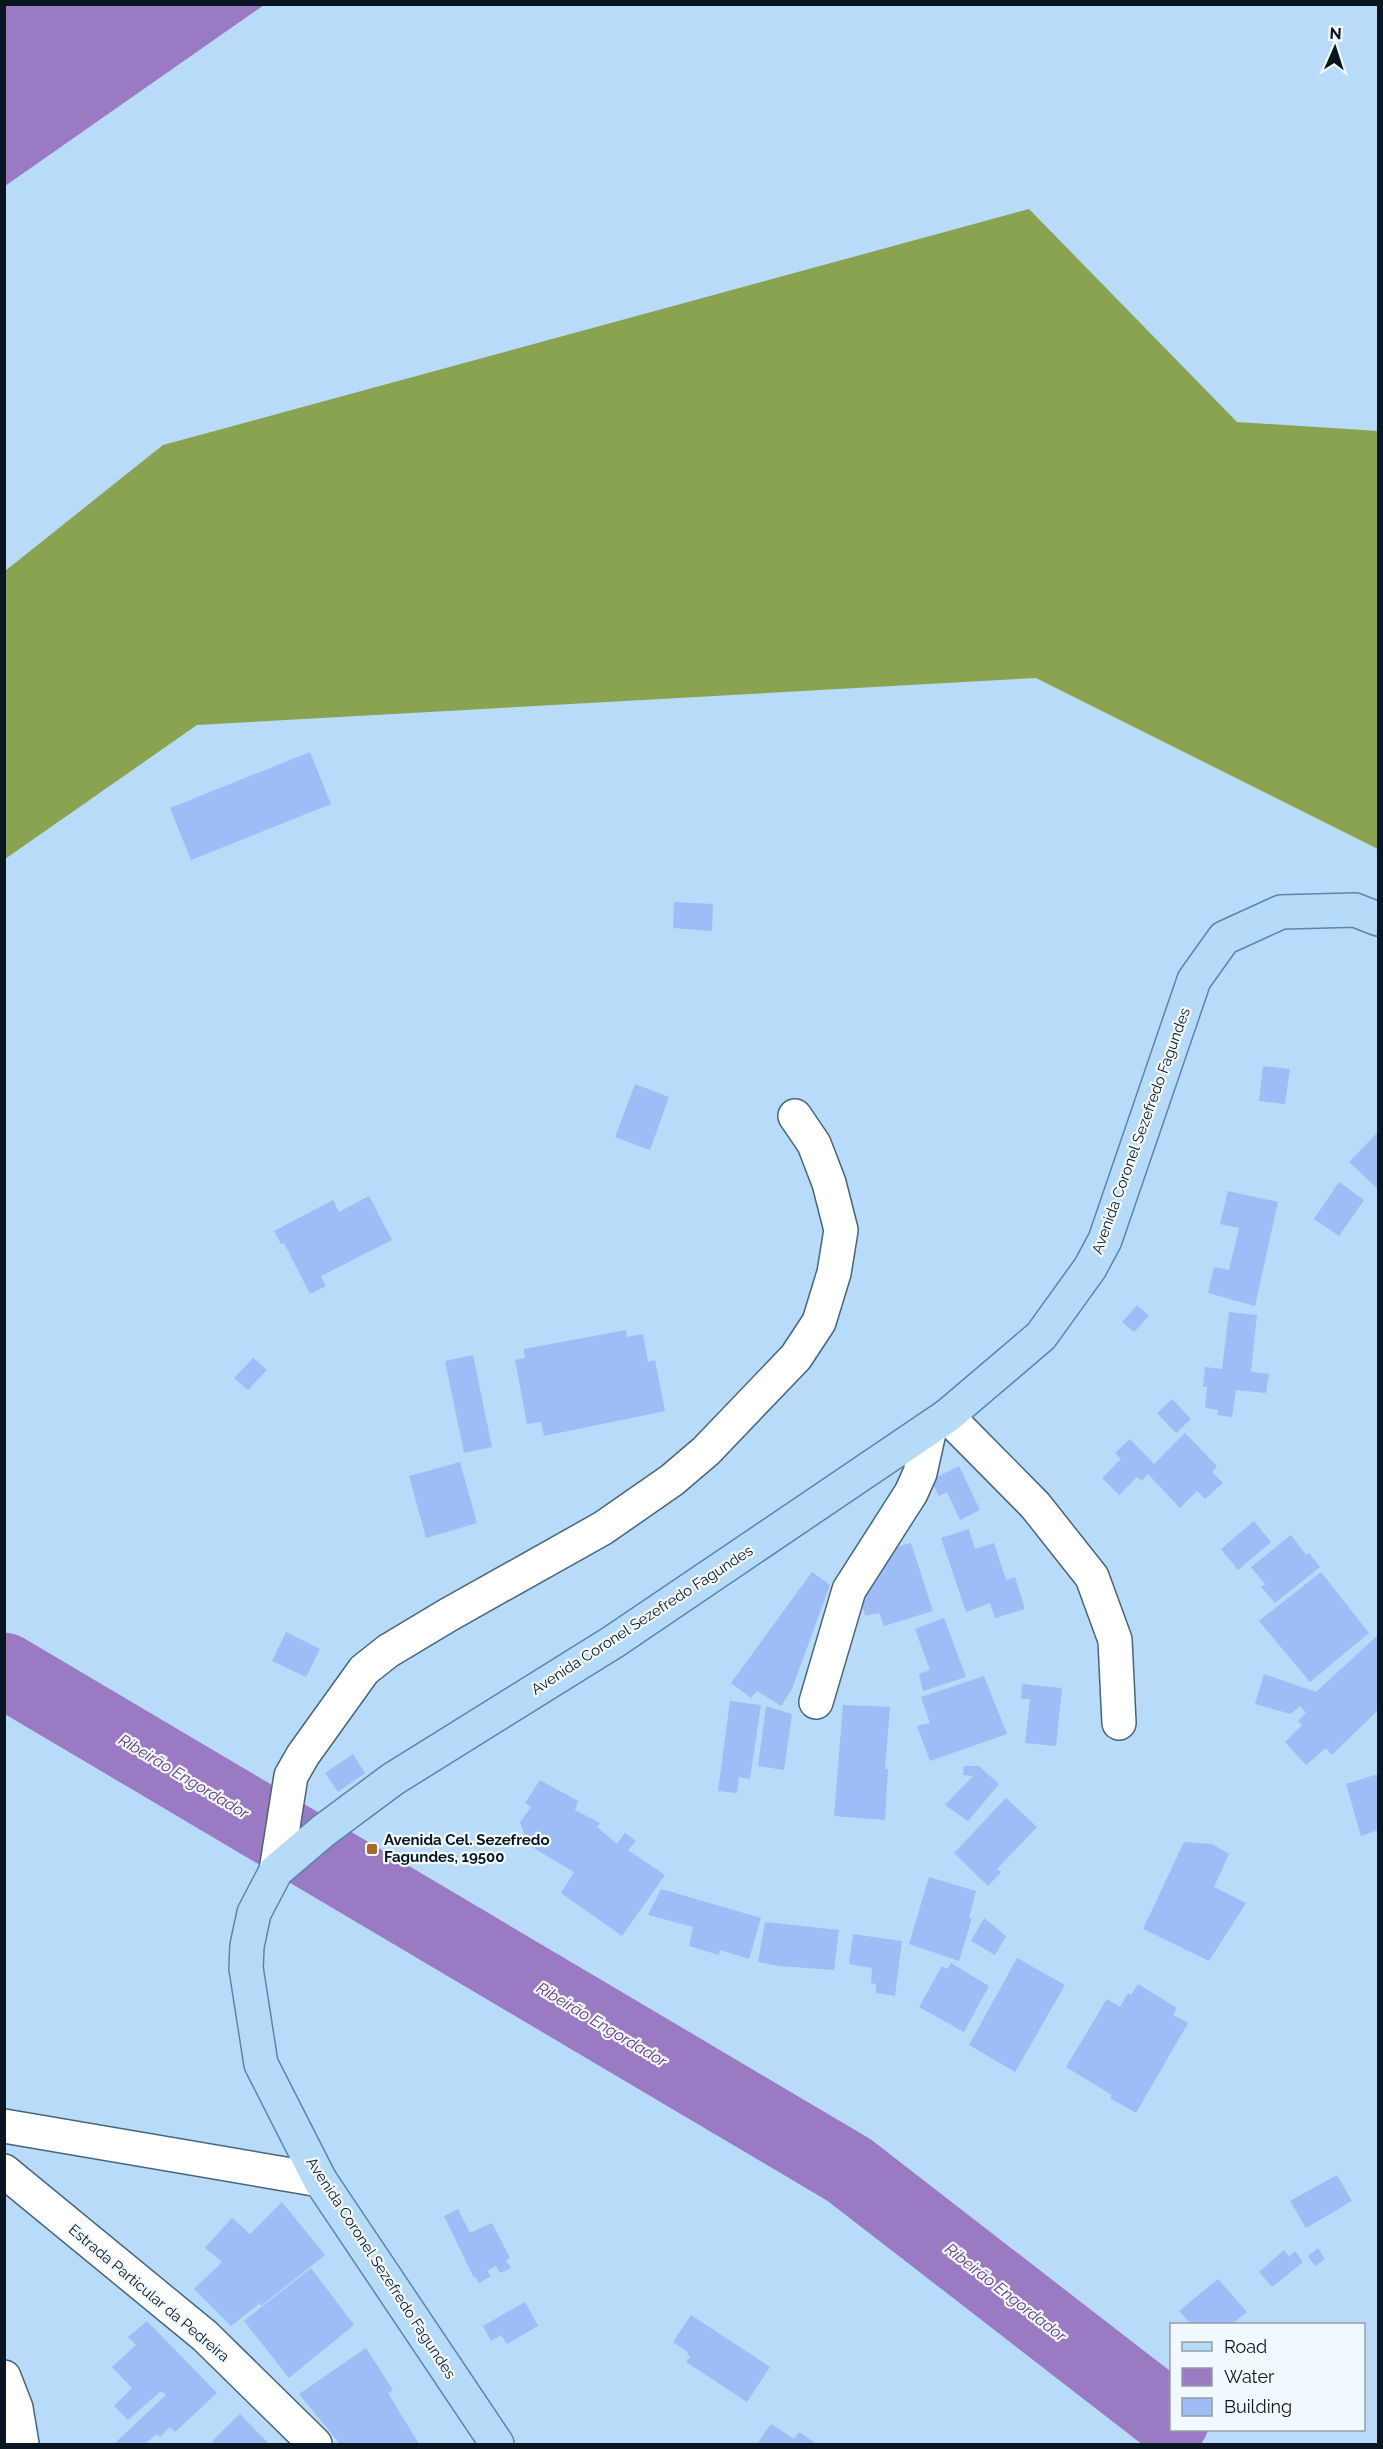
<svg xmlns="http://www.w3.org/2000/svg" width="1383" height="2449" font-family="Raleway,sans-serif">
  <style>
    .forest { fill: #8aa351 }
    .water { fill: #9a7ac3 }
    .lines { fill: none; stroke-linecap: round; stroke-linejoin: round }
    .river { stroke: #9a7ac3; stroke-width: 75 }
    .building { fill: #9ebcf6 }
    .minor-casing { stroke: #45657f; stroke-width: 36 }
    .major-casing { stroke: #5a86aa; stroke-width: 36 }
    .minor { stroke: #fff; stroke-width: 33 }
    .major { stroke: #b6dbf8; stroke-width: 33 }
    .poi-dot { fill: #a66a2c; stroke: #f1f8fe; stroke-width: 2 }
    .labels { text-anchor: middle; stroke-width: 4.5; stroke-linejoin: round; paint-order: stroke }
    .street-label { font-size: 15px; fill: #091621; stroke: #f1f8fe }
    .poi-label { font-size: 15px; font-weight: bold; fill: #091621; stroke: #f1f8fe; text-anchor: start }
    .water-label { font-size: 16px; font-style: italic; fill: #61378f; stroke: #f1f8fe }
  </style>
  <rect width="100%" height="100%" fill="#b7dbf9"/>
  <path class="forest" d="M1029,209L1237,422L1378,431V849L1036,678L197,725L5,859V571L163,445Z"/>
  <path class="water" d="M5,4H264V5L5,186Z"/>
  <g class="lines">
    <path class="river" d="M4,1670L849,2170L1172,2420"/>
  </g>
  <path class="building" d="M310,752L331,804L191,860L170,808Z
    M674,902L713,904L712,931L673,928Z
    M1263,1066L1290,1069L1285,1104L1259,1101Z
    M635,1084L669,1097L650,1150L615,1137Z
    M1377,1133L1378,1134V1189L1349,1162Z
    M1339,1182L1364,1200L1339,1236L1314,1219Z
    M1228,1191L1278,1202L1255,1306L1208,1293L1214,1267L1229,1270L1239,1228L1220,1224Z
    M369,1196L392,1240L321,1276L326,1286L310,1294L284,1243L281,1244L274,1231L333,1200L339,1212Z
    M1137,1305L1149,1316L1134,1332L1122,1322Z
    M1229,1312L1257,1315L1251,1372L1269,1374L1266,1393L1236,1390L1232,1417L1217,1415L1218,1410L1205,1408L1207,1387H1203L1205,1367L1222,1369Z
    M626,1330L627,1337L643,1334L648,1362L655,1360L665,1411L544,1436L541,1422L527,1424L515,1360L525,1358L524,1349Z
    M473,1355L492,1447L464,1453L445,1361Z
    M253,1358L267,1370L248,1390L234,1378Z
    M1172,1399L1191,1419L1176,1433L1157,1413Z
    M1185,1433L1217,1466L1212,1472L1223,1483L1205,1499L1197,1491L1180,1508L1148,1474L1142,1481L1137,1477L1119,1495L1102,1478L1121,1459L1115,1453L1130,1439L1154,1464Z
    M460,1462L477,1523L426,1538L409,1476Z
    M959,1466L980,1510L960,1520L947,1492L939,1496L931,1480Z
    M1254,1521L1271,1542L1238,1570L1221,1549Z
    M969,1529L975,1549L994,1543L1006,1580L1015,1577L1025,1609L995,1618L990,1603L966,1612L941,1538Z
    M1291,1535L1306,1555L1309,1553L1320,1567L1275,1603L1261,1587L1265,1584L1251,1567Z
    M911,1543L933,1611L884,1626L879,1613L865,1616L858,1590L873,1585L869,1570L884,1550Z
    M812,1572L830,1585L792,1689L781,1706L757,1691L751,1698L731,1683Z
    M1321,1572L1369,1633L1310,1682L1259,1621Z
    M944,1618L966,1677L923,1691L919,1674L930,1670L915,1629Z
    M286,1632L320,1649L306,1677L272,1661Z
    M1378,1635V1710L1332,1755L1326,1748L1306,1765L1285,1742L1302,1725L1298,1721L1306,1713L1300,1706L1291,1714L1255,1704L1264,1674L1316,1692Z
    M984,1676L1007,1734L930,1761L917,1726L930,1723L921,1697Z
    M1022,1684L1062,1688L1056,1746L1025,1743L1030,1699H1021Z
    M730,1701L761,1705L750,1779L739,1777L737,1793L718,1791Z
    M843,1705L890,1707L885,1769H888L885,1820L834,1816Z
    M766,1706L792,1714L784,1770L758,1766Z
    M353,1754L365,1773L338,1792L325,1773Z
    M964,1766H979L999,1784L968,1821L945,1805L973,1776L963,1775Z
    M1378,1774V1830L1361,1836L1346,1784Z
    M540,1780L578,1801L575,1810L600,1823L597,1827L617,1844L625,1833L636,1841L628,1850L665,1875L622,1936L561,1893L574,1872L532,1847L534,1842L525,1836L520,1822L531,1807L525,1803Z
    M1006,1798L1037,1827L997,1869L1001,1872L988,1886L954,1853Z
    M1184,1842L1212,1844L1229,1854L1214,1887L1246,1903L1209,1961L1143,1929Z
    M929,1877L976,1891L969,1918H972L959,1961L909,1944Z
    M661,1889L761,1918L749,1959L720,1950L719,1955L689,1946L693,1927L648,1915Z
    M984,1918L1006,1936L995,1955L971,1941Z
    M765,1922L839,1930L834,1970L779,1966L758,1962Z
    M853,1934L902,1941L895,1996L876,1993V1984L871,1983L872,1968L849,1964Z
    M1017,1958L1065,1985L1015,2072L969,2045Z
    M951,1963L989,1986L964,2032L919,2007L942,1966L947,1969Z
    M1138,1984L1177,2008L1173,2015L1188,2023L1136,2113L1110,2098L1112,2095L1066,2067L1107,1999L1120,2007L1128,1993L1131,1995Z
    M1337,2175L1352,2201L1306,2228L1290,2201Z
    M282,2202L325,2255L261,2306L260,2303L231,2326L194,2289L222,2262L205,2248L232,2218L250,2234Z
    M458,2209L470,2233L492,2223L510,2258L506,2260L511,2268L500,2273L496,2266L487,2271L491,2276L479,2283L475,2276L474,2278L444,2216Z
    M1318,2248L1325,2259L1315,2266L1308,2256Z
    M1284,2250L1289,2257L1295,2251L1303,2262L1272,2287L1259,2272Z
    M311,2268L354,2325L289,2378L244,2321Z
    M1218,2279L1247,2312L1232,2324H1191L1179,2311Z
    M525,2302L538,2326L507,2344L501,2335L491,2341L483,2326Z
    M691,2315L770,2367L747,2402L686,2362L690,2357L687,2354L688,2352L673,2342Z
    M147,2321L217,2393L175,2432L170,2427L160,2437L157,2434L145,2444H114L166,2395L161,2391L128,2420L114,2406L132,2388L112,2367L136,2345L128,2337Z
    M366,2348L393,2390L388,2393L419,2444H340L299,2394Z
    M240,2414L269,2444H215L212,2441Z
    M771,2424L794,2439L799,2432L817,2444H757Z"/>
  <g class="lines">
    <g class="minor-casing">
      <path id="minor" d="M947,1416L1035,1505L1092,1577L1115,1640L1119,1723
        M816,1702L849,1590L911,1493L920,1473L930,1428
        M276,1871L291,1776L303,1755L364,1670L388,1651L448,1615L603,1528L672,1480L706,1451L796,1357L819,1322L834,1273L841,1230L829,1183L814,1144L795,1116
        M4,2126L320,2180
        M4,2171L205,2336L315,2444
        M4,2377L16,2408L22,2444"/>
    </g>
    <g class="major-casing">
      <path id="major" d="M497,2444L320,2180L261,2064L246,1968L247,1946L254,1913L276,1871L323,1831L393,1779L613,1642L947,1416L1041,1336L1090,1268L1105,1240L1194,980L1224,938L1281,912L1355,910L1378,919"/>
    </g>
    <use href="#minor" class="minor"/>
    <use href="#major" class="major"/>
  </g>
  <rect class="poi-dot" x="366" y="1843" width="12" height="12" rx="3"/>
  <g class="labels">
    <g class="street-label">
      <text transform="translate(1141 1131) rotate(-70)" y="5">Avenida Coronel Sezefredo Fagundes</text>
      <text transform="translate(642 1620) rotate(-33)" y="5">Avenida Coronel Sezefredo Fagundes</text>
      <text transform="translate(381 2268) rotate(57)" y="5">Avenida Coronel Sezefredo Fagundes</text>
      <text transform="translate(149 2293) rotate(40)" y="5">Estrada Particular da Pedreira</text>
    </g>
    <g class="poi-label">
      <text x="384" y="1845">Avenida Cel. Sezefredo<tspan x="384" dy="17">Fagundes, 19500</tspan></text>
    </g>
    <g class="water-label">
      <text transform="translate(184 1776) rotate(31)" y="6">Ribeirão Engordador</text>
      <text transform="translate(602 2024) rotate(31)" y="6">Ribeirão Engordador</text>
      <text transform="translate(1006 2292) rotate(38)" y="6">Ribeirão Engordador</text>
    </g>
  </g>
  <rect width="1383" height="2449" fill="none" stroke="#091621" stroke-width="12"/>
  <rect x="1170" y="2323" width="195" height="108" fill="#f1f8fe" stroke="#949ea6" stroke-width="1.5"/>
  <rect x="1182" y="2342" width="30" height="9" fill="#b6dbf8" stroke="#949ea6" stroke-width="1.5"/>
  <text x="1224" y="2353" font-size="18" fill="#091621">Road</text>
  <rect x="1182" y="2368" width="30" height="18" fill="#9a7ac3" stroke="#949ea6" stroke-width="1.5"/>
  <text x="1224" y="2383" font-size="18" fill="#091621">Water</text>
  <rect x="1182" y="2398" width="30" height="18" fill="#9ebcf6" stroke="#949ea6" stroke-width="1.5"/>
  <text x="1224" y="2413" font-size="18" fill="#091621">Building</text>
  <g transform="translate(1335 48) rotate(3)" stroke="#f1f8fe" stroke-width="4.5" paint-order="stroke">
  <path d="M0-4.5L10 22L0 15L-10 22Z" fill="#091621"/>
  <text y="-9" font-size="16" font-weight="bold" text-anchor="middle" fill="#091621">N</text>
  </g>
</svg>
